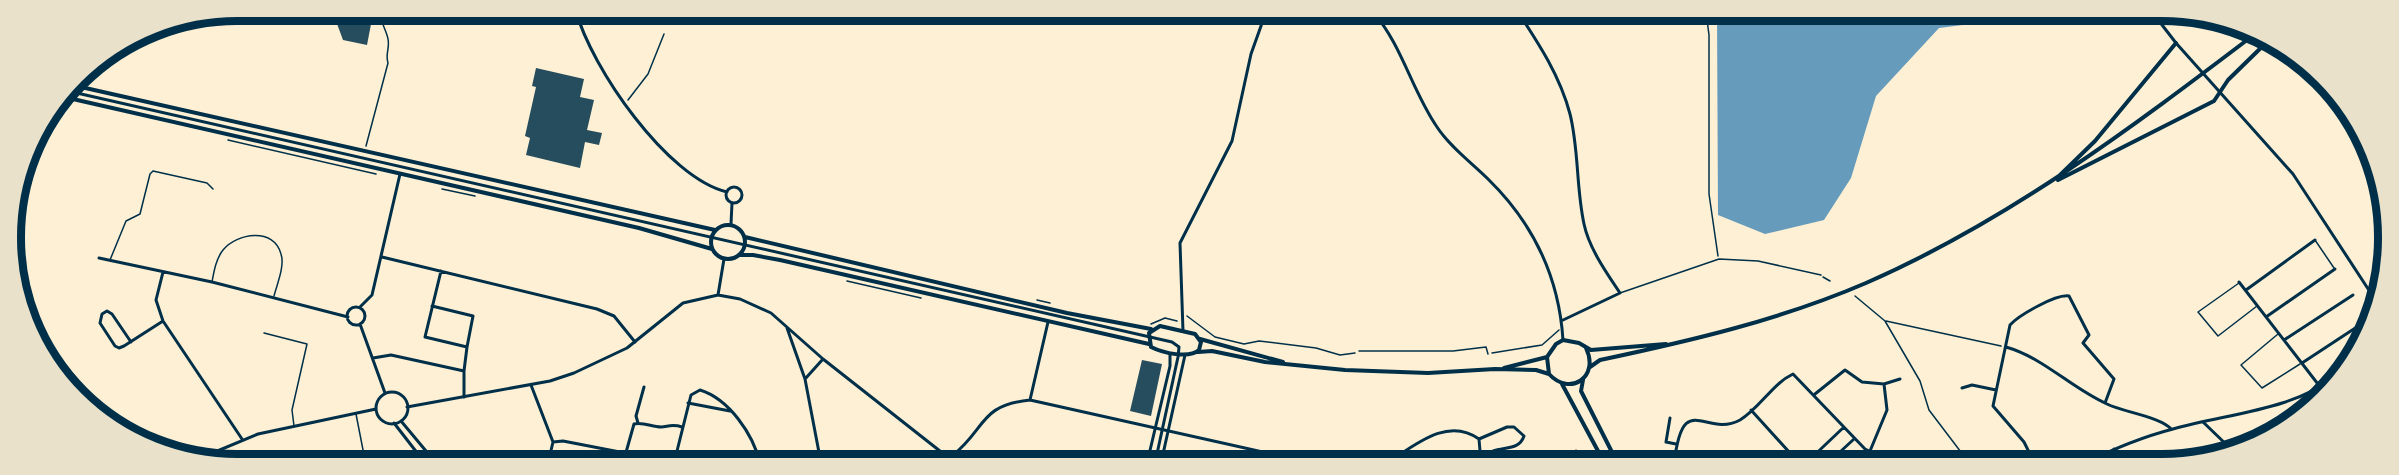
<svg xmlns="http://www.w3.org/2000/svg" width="2399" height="475" font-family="'Roboto Serif',serif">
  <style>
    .water { fill: #669bbc }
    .building { fill: #264d5e }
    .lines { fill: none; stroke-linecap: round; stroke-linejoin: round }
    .path { stroke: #003049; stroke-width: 1.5 }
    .service { stroke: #003049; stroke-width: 1.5 }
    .minor { stroke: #003049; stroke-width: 3 }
    .tertiary { stroke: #003049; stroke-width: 3 }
    .secondary { stroke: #003049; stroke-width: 4 }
    .rim { fill: none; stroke: #003049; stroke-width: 8 }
  </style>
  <rect width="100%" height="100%" fill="#fdf0d5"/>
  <path class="water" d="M1717,12H2065L1939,28L1876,96L1851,178L1824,220L1765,234L1718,215Z"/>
  <path class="building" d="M339,11H355L357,16L372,19L367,45L343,40L333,13Z
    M536,68L584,79L580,97L594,100L587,130L602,133L599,145L585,142L580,168L526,155L530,138L525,136L536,87L532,86Z
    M1142,360L1162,364L1151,416L1130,411Z
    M496,451L504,453L502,463H459V452L484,456L483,459L488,460L490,452L496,454Z"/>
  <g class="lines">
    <path class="path" d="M1706,12L1709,35V194L1718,256
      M670,17L672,11
      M628,100L648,74L664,34
      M228,140L376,174
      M366,146L388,63C385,54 390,48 388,39C386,29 380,22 380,11
      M442,189L475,196
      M1823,277L1830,281
      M847,281L921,298
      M1855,296L1885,321L1920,381L1929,410L1970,464
      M1037,300L1050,303
      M1187,316L1215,337L1244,344L1259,341L1316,348L1340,355L1355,353
      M1886,321L2001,346
      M1151,324L1165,318L1177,321
      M1492,353L1542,345L1559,330"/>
    <path class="service" d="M2315,240L2334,268
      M110,260L126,221L140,214L150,174L153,171L207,183L213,189
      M212,282C214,271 216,259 223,250C237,233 274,227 281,254C285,266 277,284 274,296
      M2239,283L2198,312L2218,336L2257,306
      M1620,293L1719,259L1758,261L1821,275
      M264,333L307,344L292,410L294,426
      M2278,334L2241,365L2262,388L2300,364
      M1359,351H1453L1486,347L1488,354
      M356,414L364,455L363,463"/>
    <path class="minor" d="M1373,12C1402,45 1412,91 1437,127C1450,147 1472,163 1488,179C1533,223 1559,277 1563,340
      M1518,12C1539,44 1560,76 1570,114C1579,150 1576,187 1584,224C1589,248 1606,272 1620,293L1561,321
      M382,257L597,309L614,316L635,342
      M99,258L212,282L348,317
      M441,271L425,337L467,347L464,371
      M163,272L156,300L163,321L242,439
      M2239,282L2321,388
      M2246,290L2315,240
      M432,306L473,316L467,347
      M360,307L372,295L400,174
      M347 316a9 9 0 1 1 18 0a9 9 0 1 1-18 0Z
      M2266,317L2335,269
      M360,324L385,393
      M1183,331L1180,243L1232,141L1251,54L1266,12
      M2284,340L2353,295
      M131,342L112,314L107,311L102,314L100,323L115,346L119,348L124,346L163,321
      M2006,347C2044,358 2071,388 2107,404C2123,412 2161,417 2171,429
      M373,358L391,355L464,371V397
      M2302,363L2369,319
      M57,370L66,367
      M1884,384L1900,379
      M531,385L553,442L548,463
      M1962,388L1972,385L1996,390
      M1815,394L1845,370L1862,382L1884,384L1887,410L1870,451
      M1030,400L1048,322
      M688,403L730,411
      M1751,410L1800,464
      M1670,418L1666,442L1676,444
      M106,420L109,421
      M2203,422L2231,449
      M638,423L636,416L644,387
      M1479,439L1507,427H1514L1524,436C1518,454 1497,443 1481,458
      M553,442L563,441L625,453
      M2114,449L2139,464
      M1400,454L1405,463
      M953,455C986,429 979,405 1030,400L1272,454L1287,463
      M623,463L634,424C644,422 652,427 661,427C670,426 673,424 682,427
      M674,463L691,395L700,390C729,399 753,434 760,463
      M1387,463C1414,446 1447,416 1479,439L1481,463
      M1567,464L1576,451
      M1674,464C1683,387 1705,439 1740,420C1760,408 1772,384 1793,374L1865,449L1879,456L1920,464
      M1710,464H1723
      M1805,464L1844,427
      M1827,464L1854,439
      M2035,464L2024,442L1993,406L2010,325C2019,315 2056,294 2069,296L2089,335L2083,343L2114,379L2105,403"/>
    <path class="tertiary" d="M576,11C591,67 667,178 727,192
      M2152,12L2176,43L2293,174L2376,301
      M68,91L1172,342L1179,347L1178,357L1155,463
      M726 195a8 8 0 1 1 16 0a8 8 0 1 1-16 0Z
      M731,224L732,203
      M718,295L724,259
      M787,328L805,379L821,463
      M805,379L823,359
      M376 408a16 16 0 1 1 32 0a16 16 0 1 1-32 0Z
      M407,407L550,381L574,373L627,348L683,303L718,295L740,299L771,313L823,359L945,455
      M401,421L436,463
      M394,423L425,463
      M198,459L258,434L376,409
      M945,463L944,457L950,453L954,457V463
      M1147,463L1170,366V354
      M1161,463L1185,355
      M2083,464C2113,449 2142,437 2173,429C2230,413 2290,411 2339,375"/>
    <path class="secondary" d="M72,85L715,230
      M64,97L639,228L712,249
      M2057,178L2095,141L2176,43
      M2058,180L2214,101L2228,80L2270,39
      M711 242a17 17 0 1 1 34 0a17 17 0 1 1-34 0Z
      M745,237L1067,313L1151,329
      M739,255H753L780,260L1149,344
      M1160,326L1195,334L1201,342L1199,350C1189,359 1163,353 1151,347L1149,333Z
      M1200,339L1283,362
      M1586,348C1600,377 1570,397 1549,374L1547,357L1556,344L1563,340L1579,343L1591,350L1666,344
      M1198,352L1212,351L1265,362L1345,370L1428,373L1495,369L1536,370L1549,374
      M1590,367L1600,360C1690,341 1780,320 1866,283C2008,221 2131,128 2255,34
      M1504,368L1547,357
      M1583,380L1581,391L1618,464
      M1562,384L1605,464"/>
  </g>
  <path d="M0 0H2399V475H0ZM237 21H2162A216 216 0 0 1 2378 237V238A216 216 0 0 1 2162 454H237A216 216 0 0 1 21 238V237A216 216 0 0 1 237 21Z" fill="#e9e1ca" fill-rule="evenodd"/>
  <path class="rim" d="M237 21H2162A216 216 0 0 1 2378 237V238A216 216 0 0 1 2162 454H237A216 216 0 0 1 21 238V237A216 216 0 0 1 237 21Z"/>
</svg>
